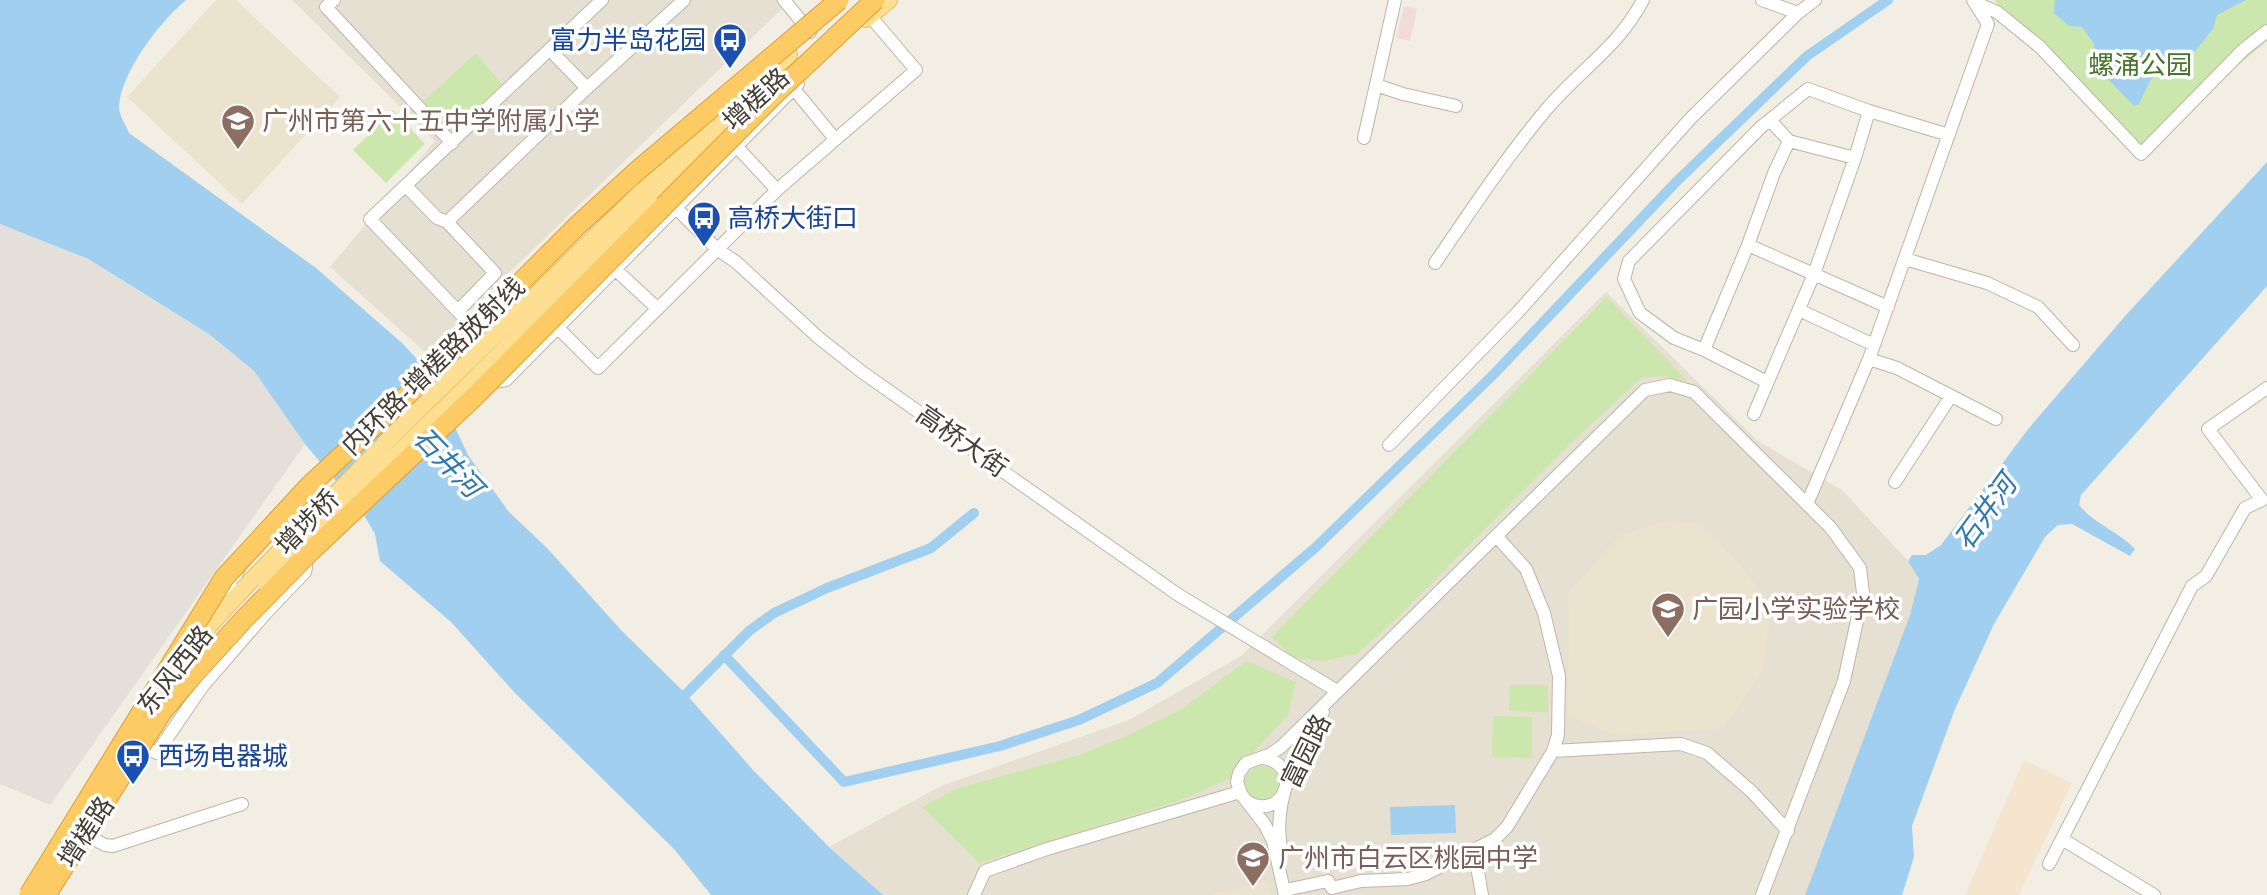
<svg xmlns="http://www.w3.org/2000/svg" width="2267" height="895" font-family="'PT Sans Narrow','Noto Sans SC',sans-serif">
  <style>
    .residential { fill: #e6e0d2 }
    .commercial { fill: #f5e5cf }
    .industrial { fill: #e4dfd9 }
    .education { fill: #ebe3ce }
    .medical { fill: #f3dbd7 }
    .green { fill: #cce7ad }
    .water { fill: #a0cff0 }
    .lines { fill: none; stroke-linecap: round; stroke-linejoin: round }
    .canal { stroke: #a0cff0; stroke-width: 10 }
    .minor-casing { stroke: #bdb6a7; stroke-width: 14 }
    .major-casing { stroke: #e3bc61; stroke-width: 18 }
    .minor { stroke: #fff; stroke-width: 12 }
    .major { stroke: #fedf92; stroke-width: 16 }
    .major-bridge-casing { stroke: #e3bc61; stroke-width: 18; stroke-linecap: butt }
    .highway-bridge-casing { stroke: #dc9f34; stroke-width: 21; stroke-linecap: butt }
    .major-bridge { stroke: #fedf92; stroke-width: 16 }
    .highway-bridge { stroke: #fdcb64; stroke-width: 19 }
    .labels { text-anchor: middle; stroke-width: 7; stroke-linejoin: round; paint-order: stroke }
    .transit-label { font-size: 26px; fill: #164399; stroke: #fff; text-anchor: start }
    .park-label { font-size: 26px; fill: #457528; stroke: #fff }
    .street-label { font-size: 26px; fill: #443e34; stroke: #fff }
    .education-label { font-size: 26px; fill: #785e54; stroke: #fff; text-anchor: start }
    .water-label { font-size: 28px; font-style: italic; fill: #2e78af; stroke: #fff }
  </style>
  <rect width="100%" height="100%" fill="#f2eee4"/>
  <path class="residential" d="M292,0H791L426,353L330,267L435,141Z
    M1606,292L1758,441L1842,490L1908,561L1919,579L1910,615L1805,895H883L829,847L941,786L1129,720L1241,656Z"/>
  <path class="commercial" d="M2024,760L2072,783L2019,895H1965Z"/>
  <path class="industrial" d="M0,224L87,259L209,334L254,371L305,444L50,805L0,784Z"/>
  <path class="education" d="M216,0H236L340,97L242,204L127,97Z
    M1665,521L1696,523L1735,559L1772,606L1762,672L1723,728L1613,735L1568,715L1569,592L1621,535Z
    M1267,881L1271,895H1209Z"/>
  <path class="medical" d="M1404,6L1417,9L1410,41L1396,38Z"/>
  <path class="green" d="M1994,0H2267V41L2134,153Z
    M476,53L504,87L451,134L423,102Z
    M393,110L425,144L386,183L353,150Z
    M1607,297L1687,381L1663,376L1641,378L1569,445L1395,620L1357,654L1323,661L1293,658L1272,637Z
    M1246,661L1296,682L1288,715L1229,779L1178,801L979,863L922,807L958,788L1083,754L1128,735L1182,709Z
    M1510,685H1548V712L1509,711Z
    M1493,716L1532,717V758L1492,757Z
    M1245 783a17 17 0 1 1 34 0a17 17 0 1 1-34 0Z"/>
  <path class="water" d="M0,0H186C160,21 120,74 119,107C119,115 126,125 129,133L316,268L402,343L429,372L468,455L509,512L548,549L621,630L686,694L754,771L829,847L883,895H711L674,849L514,692L451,622L380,561L375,534L362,512L305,444L254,371L209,334L88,259L0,224Z
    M2055,0H2246L2217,15L2213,29L2192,55L2163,62L2149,83L2139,104L2134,106L2104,75L2093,59L2094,44L2082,27L2069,26L2054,13Z
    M2267,162V286L2081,495L2079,505C2094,524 2118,531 2135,549L2130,556L2072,524L2058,525L2045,537L1994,624L1955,709L1912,826L1914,857L1902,895H1805L1910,615L1919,579L1908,561L1912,555H1926L1941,545L2029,428L2126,315Z
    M1455,805L1456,833L1391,835L1390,807Z"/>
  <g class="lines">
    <path class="canal" d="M724,655L844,782L1000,746L1079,720L1157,683L1316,547L1494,374L1677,181L1807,56L1888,0
      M678,702L749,631L774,613L827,588L931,548L974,513"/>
    <g class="minor-casing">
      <path id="minor" d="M334,0L326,7L452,143
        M784,0L810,32
        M1762,0L1798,13
        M1974,2L1997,12L2040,47L2141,154L2243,50L2267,31
        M551,51L587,88
        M789,83L835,139
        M1376,85L1403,94L1456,106
        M1770,120L1789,141
        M1364,138L1395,0
        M737,147L777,190
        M406,186L437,218L447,222L495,273L458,311
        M676,208L718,250L736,262L819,338L862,372L1177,594L1337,691
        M447,222L587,88L684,0
        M1748,245L1774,173L1789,141L1855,158
        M1905,259L1987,283L2038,307L2073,345
        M1435,263C1470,212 1505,159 1545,111C1578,71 1618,48 1643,0
        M616,270L658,309
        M1799,310L1874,345
        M470,324L370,219L602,0
        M552,329L558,328L598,368L777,190L916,70L870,16
        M1704,350L1748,245L1888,307
        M1869,359L1897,368L1996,419
        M490,379L494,382L506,380L798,84
        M1767,382L1704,350L1674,338L1640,313L1624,279L1629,261L1761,127L1808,89L1869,111L1949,135
        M1754,414L1814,274L1855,158L1869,111
        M1389,445L1518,312L1690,119L1798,13L1815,0
        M1895,482L1951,396
        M1807,504L1869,359L1988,24L1973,0
        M223,608L238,570
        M145,748L157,753L202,687L265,614L305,572C312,551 287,531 275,517
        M1553,751L1681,744L1707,753L1751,791L1788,831
        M1248,802C1283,822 1305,766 1264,758
        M88,836L105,845L113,846L242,804
        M2062,839L2154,895
        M1281,848C1272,799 1298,751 1323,712
        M1474,849L1482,895
        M2049,864L2192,586L2206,576L2245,508L2262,500L2208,429L2267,388
        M1290,889L1328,881L1332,888L1361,881L1408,879L1426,874L1495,839L1507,827L1553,751L1558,735L1559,676L1544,613L1526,569L1497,537
        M974,895L985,871L1047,849L1240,792
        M1285,895L1273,841L1265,825L1241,794L1237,782L1239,773L1246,763L1269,755L1281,747L1645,390L1670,385L1694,392L1831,528L1860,568L1863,593L1844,681L1762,895"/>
    </g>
    <g class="major-casing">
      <path id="major" d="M866,19L889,0
        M642,191L706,128L789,55
        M650,203L734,118L777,80
        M187,650L242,590
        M163,693L200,644"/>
    </g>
    <use href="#minor" class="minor"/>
    <use href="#major" class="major"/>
    <g class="major-bridge-casing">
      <path id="major-bridge" d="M266,584L295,553L457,396L650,203
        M242,590L393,435L642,191"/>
    </g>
    <g class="highway-bridge-casing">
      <path id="highway-bridge" d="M29,895L224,578L309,486L416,387L578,225L637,171L839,0
        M46,895L162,712L193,675L244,619L312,550L474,397L777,92L875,0"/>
    </g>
    <use href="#major-bridge" class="major-bridge"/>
    <use href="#highway-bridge" class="highway-bridge"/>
  </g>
  <defs>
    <g id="bus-pin" transform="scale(1.75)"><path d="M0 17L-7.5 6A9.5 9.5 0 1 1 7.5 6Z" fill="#1a4fb4" stroke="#fff"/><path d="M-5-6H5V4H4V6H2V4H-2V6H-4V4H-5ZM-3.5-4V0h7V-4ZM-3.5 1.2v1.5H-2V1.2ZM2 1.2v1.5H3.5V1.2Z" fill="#fff"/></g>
    <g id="school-pin" transform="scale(1.75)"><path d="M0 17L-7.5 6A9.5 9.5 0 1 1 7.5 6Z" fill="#8d6e63" stroke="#fff"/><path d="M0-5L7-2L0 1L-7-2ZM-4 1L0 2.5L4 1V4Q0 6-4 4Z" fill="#fff"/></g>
  </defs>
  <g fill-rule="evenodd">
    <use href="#bus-pin" x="730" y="40"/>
    <use href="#school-pin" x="238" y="121"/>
    <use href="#bus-pin" x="704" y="218"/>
    <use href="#school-pin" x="1668" y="609"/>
    <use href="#bus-pin" x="133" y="756"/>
    <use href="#school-pin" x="1253" y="858"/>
  </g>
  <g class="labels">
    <g class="transit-label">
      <text x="706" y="49" text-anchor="end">富力半岛花园</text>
      <text x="728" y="227">高桥大街口</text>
      <text x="158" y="765">西场电器城</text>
    </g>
    <g class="park-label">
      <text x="2140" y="74">螺涌公园</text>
    </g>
    <g class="street-label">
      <text transform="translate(756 99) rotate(-42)" y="9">增槎路</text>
      <text transform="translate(433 366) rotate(-44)" y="9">内环路-增槎路放射线</text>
      <text transform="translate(962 441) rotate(35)" y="9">高桥大街</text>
      <text transform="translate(307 522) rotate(-46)" y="9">增埗桥</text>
      <text transform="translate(175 670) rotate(-52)" y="9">东风西路</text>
      <text transform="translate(1306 751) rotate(-64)" y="9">富园路</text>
      <text transform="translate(86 832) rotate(-57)" y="9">增槎路</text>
    </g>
    <g class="education-label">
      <text x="262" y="130">广州市第六十五中学附属小学</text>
      <text x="1692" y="618">广园小学实验学校</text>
      <text x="1278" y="867">广州市白云区桃园中学</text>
    </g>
    <g class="water-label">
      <text transform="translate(448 462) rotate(46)" y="10">石井河</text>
      <text transform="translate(1985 512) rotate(-54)" y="10">石井河</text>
    </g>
  </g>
</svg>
